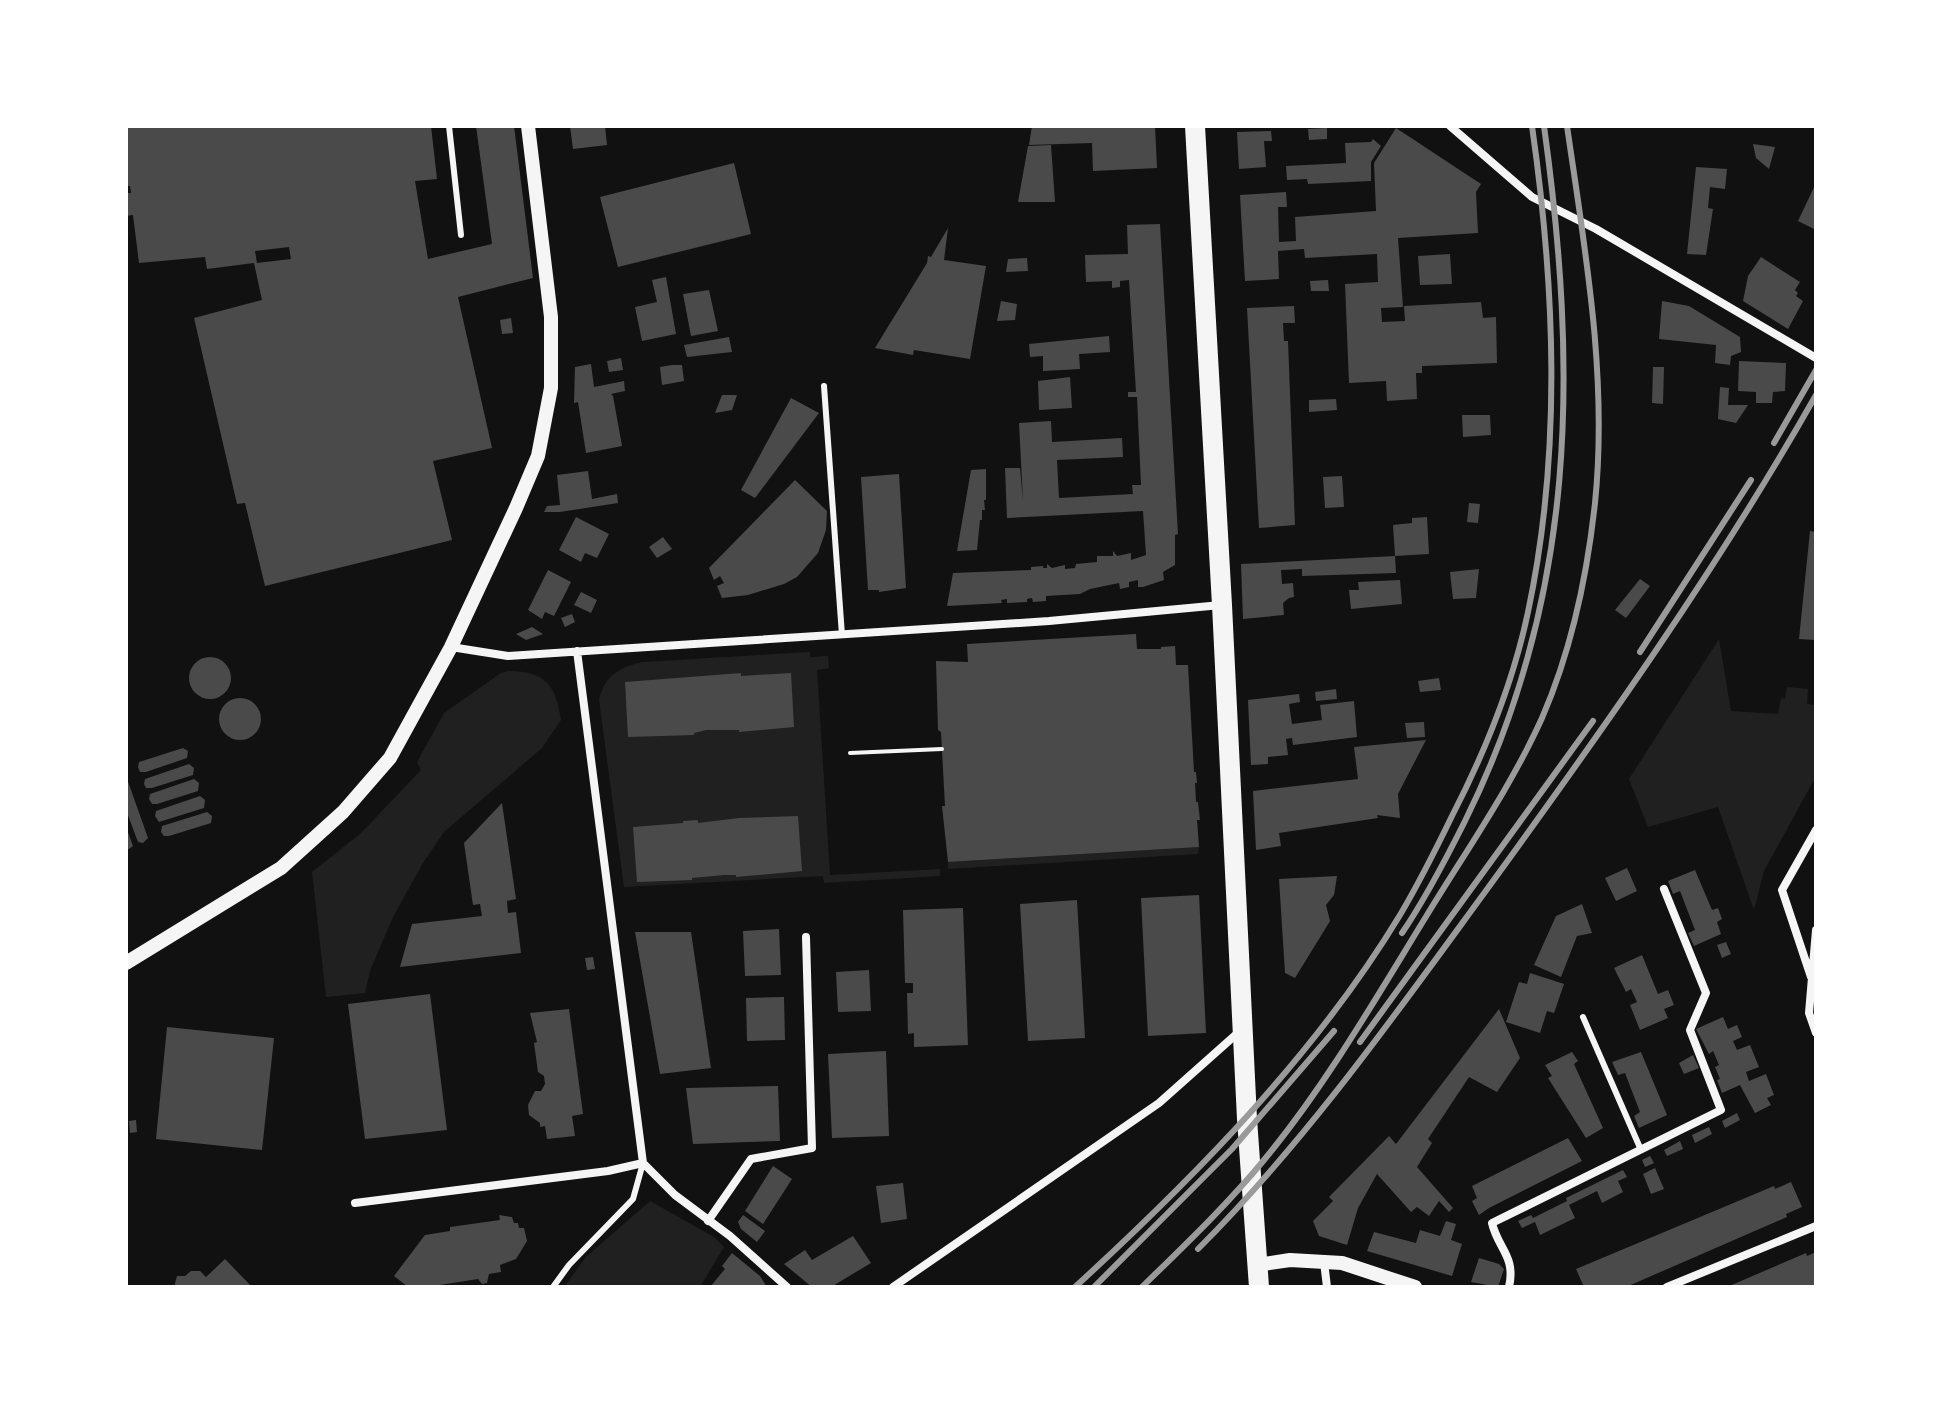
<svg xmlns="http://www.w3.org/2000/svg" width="1942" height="1413" font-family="Poppins,sans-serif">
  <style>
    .green { fill: #202020 }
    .building { fill: #4a4a4a; fill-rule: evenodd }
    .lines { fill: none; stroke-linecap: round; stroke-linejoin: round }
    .path { stroke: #f5f5f5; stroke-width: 4 }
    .service { stroke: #f5f5f5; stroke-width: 6 }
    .minor { stroke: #f5f5f5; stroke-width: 8 }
    .tertiary { stroke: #f5f5f5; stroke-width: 14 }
    .primary { stroke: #f5f5f5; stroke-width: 20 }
    .rail { stroke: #9a9a9a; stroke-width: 6 }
  </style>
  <rect width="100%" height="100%" fill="#111"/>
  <path class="green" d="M1719,639L1731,711L1778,714L1781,698L1785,699L1787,687L1808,689L1807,704L1816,705L1815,778L1764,871L1754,910L1718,807L1648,827L1629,779Z
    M810,652V657L828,656L829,668L817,670L830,875L940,869V876L824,883L823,876L624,887L599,700C604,676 621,666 643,662Z
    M509,671C546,671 556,686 561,720L542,748L444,832L423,863L393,917L370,971L365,993L326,997L312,872L360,834L421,770L417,762L444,713L501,673Z
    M1199,847L1198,854L948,869V862Z
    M650,1201L714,1237L724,1247L700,1287H564L586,1257Z"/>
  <path class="building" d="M126,126H431L437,179L415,181L428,259L492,244L476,126H514L533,278L458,297L492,448L433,461L452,540L265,586L245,503L237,504L194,318L262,300L254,263L207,269L205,257L139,263L133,215L126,216V193H131L130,186H126ZM289,247L291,259L257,263L255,251Z
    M570,126H605L607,145L573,149Z
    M1032,126H1155L1157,168L1093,171L1092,143L1029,145Z
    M1327,128V139L1309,140L1308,129Z
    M1396,128L1481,184L1476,192L1478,233L1398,238L1403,307L1381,308L1382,322L1405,321L1404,306L1481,302L1483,318L1496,317L1497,363L1422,366V373H1416L1417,399L1387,401L1386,381L1349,383L1345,284L1378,282L1377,254L1305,258L1304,249L1278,251L1279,279L1245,281L1240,195L1286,192L1287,207H1278L1279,242L1296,241L1295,217L1376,211L1374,163Z
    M1271,131L1272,141H1264L1266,167L1239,169L1237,132Z
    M1373,139L1381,146L1371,162V181L1308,184L1307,179L1287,180L1286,166L1346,163L1345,143L1371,142Z
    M1753,144L1775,147L1769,169L1756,158Z
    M1051,145L1055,202H1018L1028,146Z
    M734,163L751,234L618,267L600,197Z
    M1696,167L1727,169L1725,189L1710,187L1708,208L1713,209L1706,255L1687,254Z
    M1816,183V230L1798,221Z
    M1160,224L1178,534L1175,535V565L1163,572L1164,580L1143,587H1138V580L1129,582V587L1120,589L1119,583L1090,589L1080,594L1046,596V601L1033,602L1032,598L1027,599V602L1007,603V599L1001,600L1002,603L947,606L953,573L1031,570V567L1043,566V568H1047V564L1052,568L1065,565V569L1075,568L1076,564L1097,562V556H1113V551L1117,556L1131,553V560L1146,555L1143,511L1007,518L1005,468H1020L1023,501L1019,423L1051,421L1052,442L1122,438L1123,457L1057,460L1059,498L1133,494L1132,485H1141L1137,397H1128V392H1136L1129,280L1120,281V287L1112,288V281L1086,282L1085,255L1128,254L1127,225Z
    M948,228L944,260L986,266L970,359L914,350L913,355L875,348L927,263L928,256L931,257Z
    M1450,254L1452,284L1420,285L1418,256Z
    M1761,257L1800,282L1795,290L1798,293L1796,296L1803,301L1788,329L1743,301L1748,276Z
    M1027,258L1028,271L1006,272L1008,259Z
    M666,277L676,334L642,341L635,307L657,302L652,280Z
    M1328,280L1329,291H1311L1310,281Z
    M709,290L718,331L691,336L683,294Z
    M1001,301L1017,304L1015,320L997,321Z
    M1662,301L1689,306L1740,337L1741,352L1731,356L1730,365L1715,363L1716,345L1659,339Z
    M1294,306L1295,323H1283L1284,341H1288L1295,525L1259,528L1247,308Z
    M511,318L513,333L502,334L500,320Z
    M1109,336L1110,352L1079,354L1080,369L1043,371V356L1030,357L1029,344Z
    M729,337L732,352L687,357L684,345Z
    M621,358L623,370L609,372L607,361Z
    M1739,361L1786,363L1785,391L1773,392L1772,403H1756V392L1738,391Z
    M591,364L594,387L624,381L625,391L611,394L613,396L622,446L586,453L578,402L574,403L575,367Z
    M672,365H682L684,381L662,385L660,367Z
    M1653,367H1664L1663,404L1652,403Z
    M1070,377L1072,408L1039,410L1038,381Z
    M1720,387L1729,388L1728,405H1748L1736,423L1718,419Z
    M722,395H737L732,410L715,413Z
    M791,398L819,413L755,498L741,490Z
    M1336,399L1337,410L1309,412V400Z
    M1462,415H1490L1491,435L1463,437Z
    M986,469V500H984L985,510H982V520H980L977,550L957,551L971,470Z
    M588,471L592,499L617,494L618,503L560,512H544L547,506L560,505L557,475Z
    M899,474L906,588L879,592V590H868L861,477Z
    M1342,476L1344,507L1325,508L1323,477Z
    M795,480L827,511L826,530L818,553L797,577L784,584L748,595L722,598L717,586L724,583L720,576L714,580L709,568Z
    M1469,503L1480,504L1478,523L1467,522Z
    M576,517L609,534L597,558L585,553L581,562L559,550Z
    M1427,517L1429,554L1395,556L1393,525L1412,523V518Z
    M1810,531L1816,532V640L1799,639Z
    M663,537L672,549L657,558L649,547Z
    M1395,556L1396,573L1302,576V569L1281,570L1282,584L1293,583L1294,597L1289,598L1283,603L1284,615L1243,619L1241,564Z
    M1479,569L1476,598L1453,599L1450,572Z
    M548,570L571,582L554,616L545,612L542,619L528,610Z
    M1640,579L1650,586L1626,618L1615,610Z
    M1400,580L1402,604L1351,609L1349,590H1359L1358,582Z
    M581,592L597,600L591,613L574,605Z
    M572,614L575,622L565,627L561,618Z
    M532,627L543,634L526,640L516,634Z
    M1136,634L1137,649H1161V647L1175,646L1176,665H1188L1194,772H1196L1197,783H1195L1196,802H1198L1200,820H1197L1199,847L948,862L942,806H945L941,732L938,730L936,661L968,662L967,644Z
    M189 678a21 21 0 1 1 42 0a21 21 0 1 1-42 0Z
    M741,673V676L791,673L794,727L739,732V730H706L694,733V735L628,737L625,682Z
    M1439,678L1441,690L1420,692L1418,681Z
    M1336,689L1337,699L1316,701L1315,692Z
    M1299,694L1300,702L1289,704L1292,724L1322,720L1320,705L1354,701L1357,737L1293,745L1292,738L1286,739L1288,755L1268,757V764L1251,765L1248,700Z
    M219 719a21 21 0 1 1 42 0a21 21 0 1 1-42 0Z
    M1424,722L1425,737L1407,738L1405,723Z
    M1426,740L1398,794L1400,818L1377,815L1378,818L1279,833L1281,846L1256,850L1253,791L1358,779L1354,747Z
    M183,748L188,751L187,758L146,772H140L138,767L139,762Z
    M189,764L194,768L193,775L152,788H146L144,784L145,779Z
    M126,776L148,838L143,843L138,842L126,810Z
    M194,779L199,783L198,791L157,804H152L149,799L150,794Z
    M200,796L205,800L204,808L159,822L155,816L156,811Z
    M502,803L516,899L507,901L508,913L516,912L521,953L400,967L412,924L482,916L480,904L473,905L464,843Z
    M207,812L212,816L211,823L169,836H164L161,832L162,826Z
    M798,816L802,871L736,877V875H724L692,878V880L637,882L633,827L683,823V821L698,820V823L739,818Z
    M126,827L133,846L126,851Z
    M1627,868L1637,891L1616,901L1605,878Z
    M1695,870L1712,910L1718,908L1722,919L1717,922L1721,934L1694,946L1688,933L1695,930L1680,891L1673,894L1668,881Z
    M1337,876L1334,895L1326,905L1330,921L1295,978L1285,973L1279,879Z
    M1199,895L1206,1033L1148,1036L1141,898Z
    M1077,900L1085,1038L1028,1041L1020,904Z
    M1582,904L1592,933L1577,936L1561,977L1534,965L1556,916Z
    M963,908L968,1045L914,1047V1033L908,1034L907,993H913V983H905L903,910Z
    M779,929L781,975L745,976L743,931Z
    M635,932H691L711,1068L660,1074Z
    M1726,942L1731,954L1722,958L1717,945Z
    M1642,955L1658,994L1668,990L1674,1005L1664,1009L1668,1018L1640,1030L1630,1005L1637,1002L1631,989L1626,992L1614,968Z
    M593,957L595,969L587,970L585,958Z
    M869,970L871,1011L838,1012L836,972Z
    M1530,973L1564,984L1554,1013L1547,1011L1540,1033L1506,1022L1519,982L1527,984Z
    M430,994L447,1130L365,1139L348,1004Z
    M784,997L785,1040L747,1041L746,998Z
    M569,1009L583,1114L572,1116L575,1136L547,1139L545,1126L540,1127V1123L529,1115L528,1105L535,1091H541L545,1084L544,1076L538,1072L534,1043L537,1042L530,1013Z
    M1499,1009L1520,1058L1497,1092L1469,1077L1428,1139L1432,1143L1417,1167L1453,1208L1449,1212L1439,1201L1429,1216L1417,1207L1411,1212L1377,1174L1358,1208L1347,1245L1319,1236L1313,1221L1333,1201L1329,1197L1389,1136L1396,1144Z
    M1723,1017L1728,1029L1737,1025L1742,1037L1733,1041L1737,1050L1750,1045L1759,1067L1746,1072L1749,1081L1766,1074L1774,1095L1767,1098L1771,1105L1755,1113L1740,1085L1722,1093L1717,1080L1720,1079L1715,1067L1719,1065L1713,1051L1709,1054L1696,1029Z
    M167,1027L274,1038L262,1150L156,1139Z
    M886,1051L889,1136L832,1138L828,1054Z
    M1572,1052L1578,1061L1574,1064L1603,1128L1586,1138L1548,1078L1552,1076L1545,1065Z
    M1641,1052L1667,1115L1639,1128L1634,1116L1640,1112L1625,1073L1618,1075L1612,1062Z
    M1693,1055L1699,1068L1684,1074L1679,1063Z
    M778,1086L780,1141L693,1144L686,1088Z
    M1737,1113L1740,1120L1725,1128L1722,1121Z
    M136,1120L137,1132L130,1133L129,1121Z
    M1709,1127L1712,1134L1695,1143L1692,1135Z
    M1568,1138L1582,1161L1489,1208L1479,1215L1472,1201L1477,1198L1472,1186Z
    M1680,1141L1683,1149L1667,1156L1664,1150Z
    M1650,1156L1654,1163L1645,1167L1642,1160Z
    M773,1166L792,1179L763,1224L745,1211Z
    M1655,1168L1664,1189L1651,1194L1643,1174Z
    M1623,1170L1627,1177L1618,1181L1623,1192L1602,1203L1597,1191L1569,1205L1575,1218L1540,1235L1535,1222L1522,1228L1518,1221L1531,1215L1533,1218L1567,1201L1566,1198Z
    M1791,1182L1802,1207L1786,1214L1787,1217L1626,1287H1584L1576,1269L1774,1186L1775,1189Z
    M903,1183L907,1219L881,1223L876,1186Z
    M499,1215L512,1217L514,1223H518L519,1228H524L527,1241L516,1259L500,1265L501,1272L489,1274L487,1283L482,1284L478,1279L427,1287H408L394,1276L425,1235L450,1231V1227L500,1220Z
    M743,1215L765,1231L757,1242L741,1229L738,1222Z
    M1446,1221L1456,1224L1451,1240L1462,1244L1452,1276L1367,1251L1374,1232L1416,1243L1420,1230L1440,1236Z
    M853,1236L871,1263L831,1287H812L784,1264L805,1250L812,1260Z
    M1816,1252V1285L1811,1287H1727L1806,1253L1807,1256Z
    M732,1253L760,1276L767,1287H710L725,1269L722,1266Z
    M1479,1258L1499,1264L1504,1269L1498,1287L1471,1282Z
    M225,1259L252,1287H174L177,1276H185L191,1271H200L206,1277Z"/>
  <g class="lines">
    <path class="path" d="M850,753L942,749"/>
    <path class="service" d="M449,126L461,235
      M824,386L842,635
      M1583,1017L1641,1150
      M553,1287L569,1265L633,1199L643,1163"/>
    <path class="minor" d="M1450,126L1532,197L1596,229L1816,358
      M451,647L508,656L1049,621L1221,605
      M577,651L643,1163L675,1195L730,1236L787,1287
      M1816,930L1809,1013L1816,1033
      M1811,977L1782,890L1816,830
      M355,1203L608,1171L643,1163
      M708,1221L751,1159L812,1148L806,937
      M1324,1262L1327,1287
      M893,1287L1159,1103L1240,1031
      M1509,1287C1516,1256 1498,1249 1492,1223L1721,1110L1690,1030L1706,993L1664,889
      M1667,1287L1816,1226"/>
    <path class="tertiary" d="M126,963L281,868L343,812L390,758L451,647L516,508L538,456L551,388V317L528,126
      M1257,1265L1290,1260L1342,1263L1415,1287"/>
    <path class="primary" d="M1195,126L1222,605L1247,1119L1259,1287"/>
    <path class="rail" d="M1774,443L1816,370
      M1640,652L1751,480
      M1402,933C1426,898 1446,859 1465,821C1577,595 1578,371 1544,126
      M1360,1042L1593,721
      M1198,1249C1306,1141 1395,1015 1485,892C1602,731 1718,568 1816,395
      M1075,1287C1194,1178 1316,1054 1400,915C1419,883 1436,849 1452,816C1485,752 1513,683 1528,612C1562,452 1555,287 1532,126
      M1094,1287L1232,1149L1334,1031
      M1142,1287C1184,1246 1227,1205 1264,1160C1326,1085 1376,998 1427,915C1466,851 1511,787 1542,718C1572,649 1587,577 1595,503C1608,377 1585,250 1567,126"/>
  </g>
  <rect width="1942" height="1413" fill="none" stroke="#ffffff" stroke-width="256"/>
</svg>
